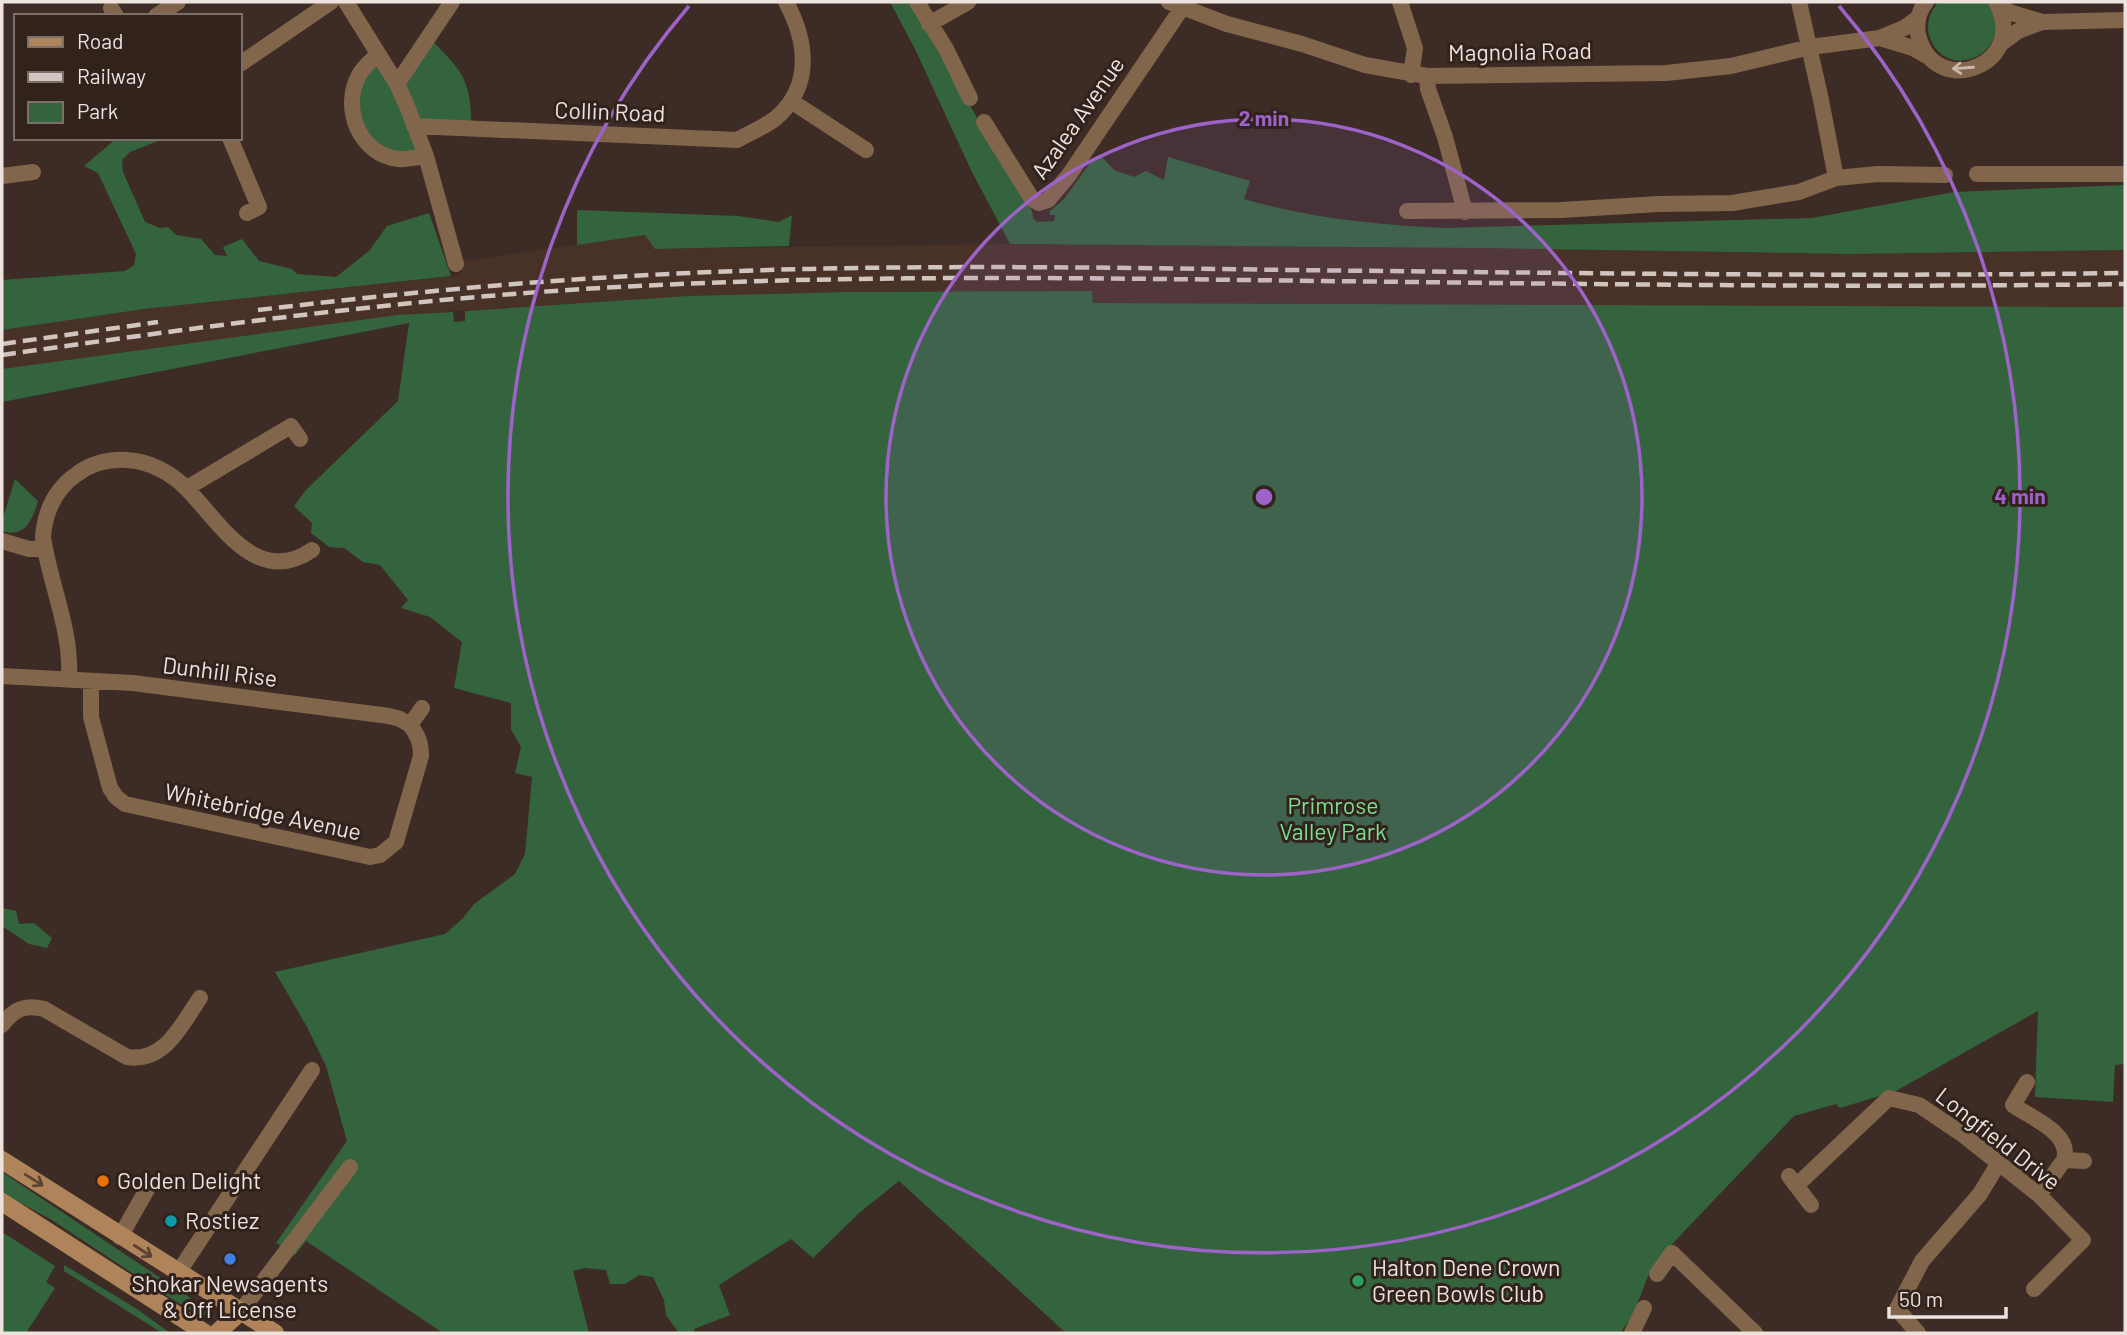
<svg xmlns="http://www.w3.org/2000/svg" width="2127" height="1335" font-family="Barlow,sans-serif">
  <style>
    .built { fill: #483228 }
    .green { fill: #34643e }
    .lines { fill: none; stroke-linecap: round; stroke-linejoin: round }
    .street { stroke: #82664c; stroke-width: 16 }
    .secondary { stroke: #b0845a; stroke-width: 18 }
    .rail { stroke: #d0c5bf; stroke-width: 4.5; stroke-dasharray: 14 7; stroke-linecap: butt }
    .oneway { stroke: #c8b7ab }
    .oneway2 { stroke: #5d4432 }
    .ring { fill: none; stroke: #9d63c8; stroke-width: 3.5 }
    .food-dot { fill: #e8710a; stroke: #31221c; stroke-width: 2.5 }
    .culture-dot { fill: #0f9aa8; stroke: #31221c; stroke-width: 2.5 }
    .shop-dot { fill: #3f7fe0; stroke: #31221c; stroke-width: 2.5 }
    .leisure-dot { fill: #2e9e5b; stroke: #31221c; stroke-width: 2.5 }
    .labels { text-anchor: middle; stroke-width: 6; stroke-linejoin: round; paint-order: stroke }
    .street-label { font-size: 23px; fill: #ede3de; stroke: #31221c }
    .park-label { font-size: 23px; fill: #7be091; stroke: #31221c }
    .poi-label { font-size: 23px; fill: #ede3de; stroke: #31221c; text-anchor: start }
    .centre { fill: #9d63c8; stroke: #31221c; stroke-width: 3.5 }
    .ring-label { font-size: 21px; text-anchor: middle; font-weight: bold; fill: #9d63c8; stroke: #31221c; stroke-width: 6; stroke-linejoin: round; paint-order: stroke }
  </style>
  <rect width="100%" height="100%" fill="#3c2c25"/>
  <path class="built" d="M645,235L655,249L1010,244L1404,246L1850,254L2125,250V307L1093,303L1092,291L846,292L688,296L397,315L2,369V330L144,309L462,275V261H464Z"/>
  <path class="green" d="M890,2H909L1032,211L1033,218L1037,222L1054,221L1055,215H1050V211L1064,199L1093,159L1101,156L1114,170L1134,177L1146,171L1164,180L1168,157L1250,181L1244,199C1309,218 1378,225 1445,228L1812,218L1954,192L2125,185V250L1850,254L1485,248L1010,244L971,170L915,49Z
    M1938,2H1987C2021,51 1947,85 1930,38C1925,24 1930,13 1938,2Z
    M428,37C462,70 472,80 471,129L414,126L426,156L398,159L356,129L359,74L378,54L397,83Z
    M117,138H166L130,152L122,160L123,172L145,222L160,228L168,227L176,235L201,239L215,255L227,256L223,247L242,239L259,261L292,269L297,274L336,277L369,251L387,226L429,213L451,276L144,309L2,330V280L125,271L134,265L136,254L98,173L84,166Z
    M577,210L738,216L779,222L792,215L789,246L655,249L645,235L577,245Z
    M1092,291L1093,303L2125,307V1064L2115,1065L2113,1102L2035,1097L2038,1011L1896,1091L1840,1108L1836,1104L1794,1116L1674,1242L1650,1271L1632,1317L1620,1333H1066L899,1181L859,1213L813,1258L791,1239L719,1285L730,1315L694,1329V1333H679L666,1315L664,1300L653,1277L639,1275L625,1284H610L606,1270L585,1268L573,1271L589,1333H443L306,1241L295,1255L276,1243L347,1141L326,1066L306,1025L275,972L445,934L463,918L474,904L515,874L525,854L532,777L515,773L521,747L511,729V703L454,688L462,642L430,617L401,608L408,600L380,565L363,562L344,548L329,547L311,533L312,523L294,506L306,490L398,401L409,323L2,402V369L397,315L453,312L454,322L465,321V311L688,296L846,292Z
    M15,479L38,501C32,520 26,538 2,531V521Z
    M2,908L16,911L19,924L34,923L52,938L47,948L29,944L2,926Z
    M2,1172L198,1303L207,1314L206,1316L194,1312L167,1296L52,1220L2,1193Z
    M2,1232L55,1266L46,1282L55,1288L26,1333H2Z
    M64,1265L137,1309L170,1333H162L64,1271Z"/>
  <g class="lines">
    <path class="street" d="M346,2L397,84L407,106L426,156L456,264
      M917,2L946,49L970,98
      M1169,2L1227,24L1302,44L1365,65L1427,76L1666,73L1731,66L1810,47L1880,38
      M1400,2L1415,48L1411,75
      M1799,2L1821,100L1836,178
      M1926,2C1918,12 1915,26 1919,38C1937,100 2030,64 1996,2
      M1997,3L2009,12L2042,22L2018,31L2001,44
      M111,8L116,16
      M156,16L178,2
      M1918,18L1904,28L1880,38L1913,48L1927,56
      M2042,22L2125,20
      M929,24L968,2
      M378,54C372,60 363,67 359,75C341,108 359,155 399,159C407,160 417,157 426,156
      M240,64L331,2
      M1427,76L1428,89L1445,137L1465,212
      M397,84L452,2
      M791,101L866,150
      M984,122L1032,199L1039,203L1048,200L1069,175L1186,2
      M414,126L737,140C749,133 765,127 776,118C813,86 807,41 786,2
      M230,138L259,207L247,213
      M1977,174H2125
      M2,176L33,172
      M1407,211L1561,210L1659,204L1732,203L1799,192L1836,178L1878,174L1945,175
      M187,488L291,426L300,439
      M2,541L29,549H44
      M2,676L133,683L389,716L400,719L410,725L422,708
      M69,679C72,630 50,585 43,537C45,512 55,489 77,474C92,463 109,459 127,460C150,461 173,474 188,490C220,523 257,588 312,550
      M91,681V717L110,788L116,797L125,804L370,857L380,855L396,842L421,756C421,743 418,735 410,725
      M2,1025C14,1009 25,1004 44,1009L127,1057C165,1063 181,1025 200,998
      M2027,1082L2013,1105C2031,1118 2072,1133 2064,1160L2084,1161
      M1789,1176L1811,1205
      M1797,1185L1889,1098L1919,1105L1962,1134L2039,1195L2083,1240L2034,1289
      M2039,1195L2064,1160
      M120,1237L150,1184
      M178,1273L312,1070
      M1657,1274L1672,1253L1755,1333
      M241,1311L350,1167
      M1632,1333L1644,1308
      M1918,1333L1897,1309L1922,1261L1980,1194L1998,1164"/>
    <path class="secondary" d="M2,1160L275,1333
      M2,1202L205,1333
      M217,1333L241,1311"/>
    <path class="rail" d="M258,310C377,296 495,284 614,277C839,263 1064,267 1290,270C1568,273 1847,277 2125,273
      M2,344L158,322
      M2,355C206,326 411,298 618,287C853,274 1088,278 1323,281C1591,284 1858,288 2125,284"/>
  </g>
  <defs><path id="oneway-shaft" d="M-6 0H5M1.5-3L5.5 0L1.5 3" fill="none" stroke-width="1.6" stroke-linecap="round" stroke-linejoin="round" transform="scale(1.75)"/></defs>
  <use class="oneway" href="#oneway-shaft" transform="translate(1963 68) rotate(176)"/>
  <g class="oneway2">
    <use href="#oneway-shaft" transform="translate(34 1180) rotate(32)"/>
    <use href="#oneway-shaft" transform="translate(143 1251) rotate(33)"/>
  </g>
  <circle cx="1264" cy="497" r="378" fill="#9d63c8" fill-opacity=".12"/>
  <g class="ring">
    <circle cx="1264" cy="497" r="378"/>
    <path d="M1839 6A756 756 0 1 1 689 6"/>
  </g>
  <circle class="food-dot" cx="103" cy="1181" r="7"/>
  <circle class="culture-dot" cx="171" cy="1221" r="7"/>
  <circle class="shop-dot" cx="230" cy="1259" r="7"/>
  <circle class="leisure-dot" cx="1358" cy="1281" r="7"/>
  <g class="labels">
    <g class="street-label">
      <text transform="translate(1520 52) rotate(-1)" y="8">Magnolia Road</text>
      <text transform="translate(610 112) rotate(2)" y="8">Collin Road</text>
      <text transform="translate(1078 118) rotate(-55)" y="8">Azalea Avenue</text>
      <text transform="translate(220 672) rotate(7)" y="8">Dunhill Rise</text>
      <text transform="translate(263 812) rotate(12)" y="8">Whitebridge Avenue</text>
      <text transform="translate(1998 1139) rotate(38)" y="8">Longfield Drive</text>
    </g>
    <g class="park-label">
      <text x="1333" y="814">Primrose<tspan x="1333" dy="26">Valley Park</tspan></text>
    </g>
    <g class="poi-label">
      <text x="117" y="1189">Golden Delight</text>
      <text x="185" y="1229">Rostiez</text>
      <text x="1372" y="1276">Halton Dene Crown<tspan x="1372" dy="26">Green Bowls Club</tspan></text>
      <text x="230" y="1292" text-anchor="middle">Shokar Newsagents<tspan x="230" dy="26">&amp; Off License</tspan></text>
    </g>
  </g>
  <circle cx="1264" cy="497" r="10" class="centre"/>
  <g class="ring-label">
    <text x="1264" y="126">2 min</text>
    <text x="2020" y="504">4 min</text>
  </g>
  <rect width="2127" height="1335" fill="none" stroke="#ede3de" stroke-width="7"/>
  <rect x="14" y="14" width="228" height="126" fill="#31221c" stroke="#7c6f6a" stroke-width="2"/>
  <rect x="28" y="37" width="35" height="10" fill="#b0845a" stroke="#7c6f6a" stroke-width="2"/>
  <text x="77" y="49" font-size="21" fill="#ede3de">Road</text>
  <rect x="28" y="72" width="35" height="10" fill="#d0c5bf" stroke="#7c6f6a" stroke-width="2"/>
  <text x="77" y="84" font-size="21" fill="#ede3de">Railway</text>
  <rect x="28" y="102" width="35" height="21" fill="#34643e" stroke="#7c6f6a" stroke-width="2"/>
  <text x="77" y="119" font-size="21" fill="#ede3de">Park</text>
  <path d="M1889 1307v10h117v-10" fill="none" stroke="#ede3de" stroke-width="3.5"/>
  <text x="1899" y="1307" font-size="21" fill="#ede3de" stroke="#31221c" stroke-width="5" paint-order="stroke">50 m</text>
</svg>
